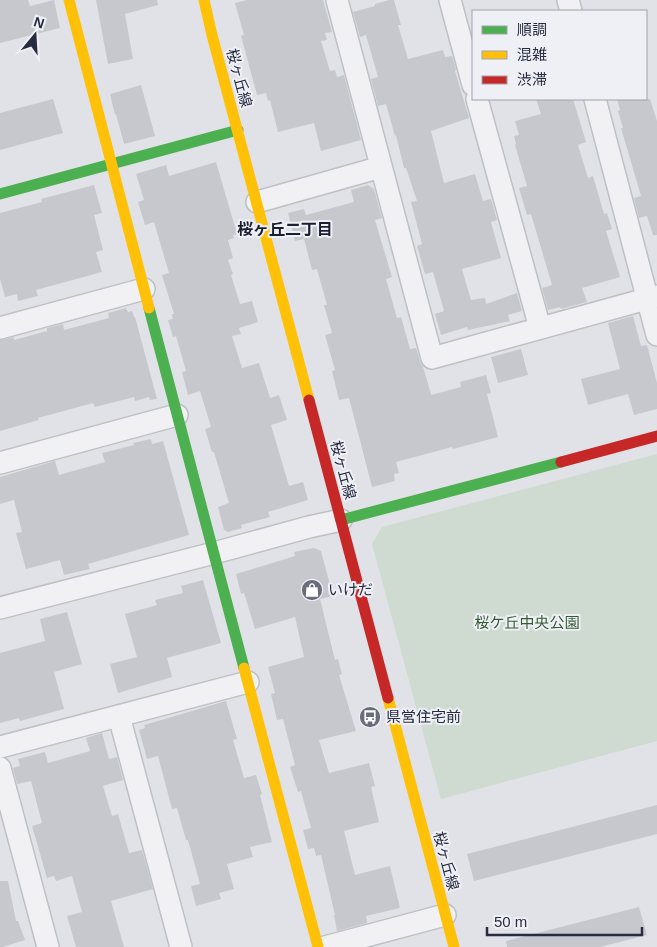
<svg xmlns="http://www.w3.org/2000/svg" width="657" height="947" font-family="Arial,'Noto Sans JP',sans-serif">
  <style>
    .green { fill: #cfdad1 }
    .building { fill: #c7c8ce }
    .lines { fill: none; stroke-linecap: round; stroke-linejoin: round }
    .street-casing { stroke: #bfc0c5; stroke-width: 24 }
    .street { stroke: #f1f1f3; stroke-width: 21 }
    .fast { stroke: #4caf50; stroke-width: 11 }
    .slow { stroke: #ffc107; stroke-width: 11 }
    .jam { stroke: #c62828; stroke-width: 11 }
    .labels { text-anchor: middle; stroke-width: 4; stroke-linejoin: round; paint-order: stroke }
    .street-label { font-size: 15px; fill: #272c41; stroke: #eef0f6 }
    .poi-label { font-size: 15px; fill: #272c41; stroke: #eef0f6; text-anchor: start }
    .park-label { font-size: 15px; fill: #355d34; stroke: #eef0f6 }
    .neighbourhood-label { font-size: 16px; font-weight: bold; fill: #191e31; stroke: #eef0f6 }
  </style>
  <rect width="100%" height="100%" fill="#e1e2e7"/>
  <path class="green" d="M657,454V741L441,799L372,544L382,527Z"/>
  <path class="building" d="M0,0H28L30,6L54,0L60,28L0,43Z
    M96,0H157L158,5L125,14L133,59L108,64Z
    M247,0H323L332,32L325,33L327,40L321,41L330,71L335,70L337,77L344,75L361,140L321,151L314,123L278,132L270,100L268,101L266,93L257,95L241,36L244,35L235,3Z
    M389,0H394L401,25H398L408,59L443,50L445,57L452,56L456,70L455,71L469,118L431,131L444,183L475,174L483,201L491,199L497,220L491,222L501,258L462,269L471,300L485,298L486,304L517,293L522,311L508,315L510,321L468,330L467,327L441,335L435,314L444,311L433,272L425,274L417,246L422,244L411,202L417,201L406,168H404L396,135L395,136L386,104L378,106L371,79L378,77L366,35L360,37L353,12L375,6V4Z
    M141,85L155,136L124,144L116,114L115,115L110,94Z
    M53,99L63,133L0,150V113Z
    M536,99H573L586,142L578,145L588,178L593,176L604,214L607,213L612,229L606,231L620,277L582,288L587,302L561,309L560,307L548,310L542,288L552,285L531,214L527,215L519,188L527,186L515,145L516,144L514,136L519,135L515,121L541,114Z
    M617,99H650L657,121V235H653L647,216L639,218L634,198L641,196L621,128H623L618,111L620,110Z
    M216,162L237,234L233,235L234,238L228,240L233,258L228,260L233,274L231,275L240,304L252,301L258,322L239,328L241,334L232,336L242,368L259,363L270,398L279,395L287,420L271,425L289,486L303,482L308,500L268,512L270,517L241,525L242,528L228,532L224,530L218,507L229,503L214,452H212L205,429L211,427L200,391L188,395L182,372L186,371L176,336L173,337L168,320L173,319L172,314H174L162,275L169,273L154,222L145,225L138,202L144,200L136,174L166,165L169,176Z
    M94,185L102,213L94,215L103,250L96,252L102,272L36,290L38,296L18,301L17,294L5,297L0,279V213L42,202L41,199Z
    M368,185L374,189L382,218L375,220L392,277L386,279L397,318L401,317L410,349L416,348L420,361L423,367L431,394V395L461,387L460,382L486,375L491,393L487,394L498,437L453,449L452,447L396,462L399,473L394,474L395,481L372,487L349,398L339,400L332,371L335,370L325,335L332,333L324,305H327L317,269L312,270L304,239L295,241L288,213L304,209L306,215L354,202L351,190Z
    M126,308L128,312L132,311L134,317H135L157,399L150,400L149,397L135,401L134,397L95,407L93,403L38,418L39,420L0,431V340L14,337V340L47,331V328L63,324L64,330L109,318L108,313Z
    M633,316L641,346L647,345L657,383V409L634,415L628,394L588,405L581,379L620,369L608,323Z
    M521,349L528,375L498,383L491,357Z
    M151,439L152,444L163,441L189,535L88,564L90,569L64,575L60,560L26,569L16,533L22,532L14,500L0,504V477L55,461L59,475L105,462L102,453L134,445L133,443Z
    M314,548L321,551L333,596L320,599L335,660L338,659L342,674L339,675L356,731L319,740L329,773L369,763L375,786L371,787L379,822L344,831L355,875L390,866L400,908L366,916L367,923L337,931L334,915H335L321,855L316,856L314,848L308,849L303,830L311,828L301,791L298,792L290,767L295,765L283,719L277,720L271,694L275,693L268,667L304,657L295,617L255,629L244,593L241,594L236,574L295,556L294,552Z
    M203,580L221,643L167,658L172,677L118,693L110,664L137,657L125,614L157,605L155,600L183,593L181,586Z
    M67,612L82,664L54,672L64,709L20,721L19,718L0,723V653L45,641L40,619Z
    M226,701L237,739L233,740L244,778L256,775L262,794L260,795L272,842L250,847L253,857L227,864L234,889L219,893L221,899L196,906L191,886L200,884L188,840H186L177,808L172,809L158,756L147,759L139,730L145,728L144,725Z
    M102,733L109,759L117,757L123,780L103,786L112,816L118,814L129,853L142,850L153,889L111,901L124,947H76L67,916L82,912L72,876L56,881L54,876L47,878L32,826L42,823L31,781L17,784L13,768L20,766L18,759L45,752L48,763L90,751L86,738Z
    M657,805V834L474,881L467,854Z
    M0,881H8L16,921H18L25,940L3,947H0Z
    M639,907L647,935L600,947H507L506,941Z"/>
  <g class="lines">
    <g class="street-casing">
      <path id="street" d="M337,0L432,358L657,296
        M450,0L473,85
        M568,0L571,11
        M477,99L540,328
        M595,99L657,335
        M257,202L381,167
        M0,328L144,289
        M0,463L177,415
        M0,608L214,553L309,527L341,520
        M119,716L181,947
        M0,747L248,682
        M0,768L48,947
        M325,947L445,915"/>
    </g>
    <use href="#street" class="street"/>
    <path class="fast" d="M0,194L238,130
      M149,308L244,668
      M341,520L561,462"/>
    <path class="slow" d="M69,0L149,308
      M204,0L212,35L309,400
      M244,668L318,947
      M388,698L454,947"/>
    <path class="jam" d="M309,400L388,698
      M561,462L657,436"/>
  </g>
  <defs>
    <g id="shop-disc" transform="scale(1.125)"><circle r="9.5" fill="#686c7b" stroke="#eef0f6"/><path d="M-5-2.5h2.3a2.7 3.5 0 0 1 5.4 0H5L5.5 6h-11ZM-1.5-2.5h3a1.5 2.3 0 0 0-3 0Z" fill="#fff"/></g>
    <g id="bus-disc" transform="scale(1.125)"><circle r="9.5" fill="#686c7b" stroke="#eef0f6"/><path d="M-5-6H5V4H4V6H2V4H-2V6H-4V4H-5ZM-3.5-4V0h7V-4ZM-3.5 1.2v1.5H-2V1.2ZM2 1.2v1.5H3.5V1.2Z" fill="#fff"/></g>
  </defs>
  <g fill-rule="evenodd">
    <use href="#shop-disc" x="312" y="590"/>
    <use href="#bus-disc" x="370" y="717"/>
  </g>
  <g class="labels">
    <g class="street-label">
      <text transform="translate(239 78) rotate(75)" y="5">桜ヶ丘線</text>
      <text transform="translate(343 470) rotate(75)" y="5">桜ヶ丘線</text>
      <text transform="translate(446 861) rotate(75)" y="5">桜ヶ丘線</text>
    </g>
    <g class="poi-label">
      <text x="328" y="595">いけだ</text>
      <text x="386" y="722">県営住宅前</text>
    </g>
    <g class="park-label">
      <text x="527" y="628">桜ケ丘中央公園</text>
    </g>
    <g class="neighbourhood-label">
      <text x="285" y="235">桜ヶ丘二丁目</text>
    </g>
  </g>
  <rect x="472" y="10" width="175" height="90" fill="#eef0f6" stroke="#9ea2ae"/>
  <rect x="482" y="26" width="25" height="8" fill="#4caf50" stroke="#9ea2ae"/>
  <text x="517" y="35" font-size="15" fill="#272c41">順調</text>
  <rect x="482" y="51" width="25" height="8" fill="#ffc107" stroke="#9ea2ae"/>
  <text x="517" y="60" font-size="15" fill="#272c41">混雑</text>
  <rect x="482" y="76" width="25" height="8" fill="#c62828" stroke="#9ea2ae"/>
  <text x="517" y="85" font-size="15" fill="#272c41">渋滞</text>
  <g transform="translate(35 35) rotate(18)" stroke="#eef0f6" stroke-width="4" paint-order="stroke">
  <path d="M0-4L9 19L0 12L-9 19Z" fill="#272c41"/>
  <text y="-8" font-size="14" font-weight="bold" text-anchor="middle" fill="#272c41">N</text>
  </g>
  <path d="M487 927v8h155v-8" fill="none" stroke="#272c41" stroke-width="2.5"/>
  <text x="494" y="927" font-size="15" fill="#272c41" stroke="#eef0f6" stroke-width="4" paint-order="stroke">50 m</text>
</svg>
